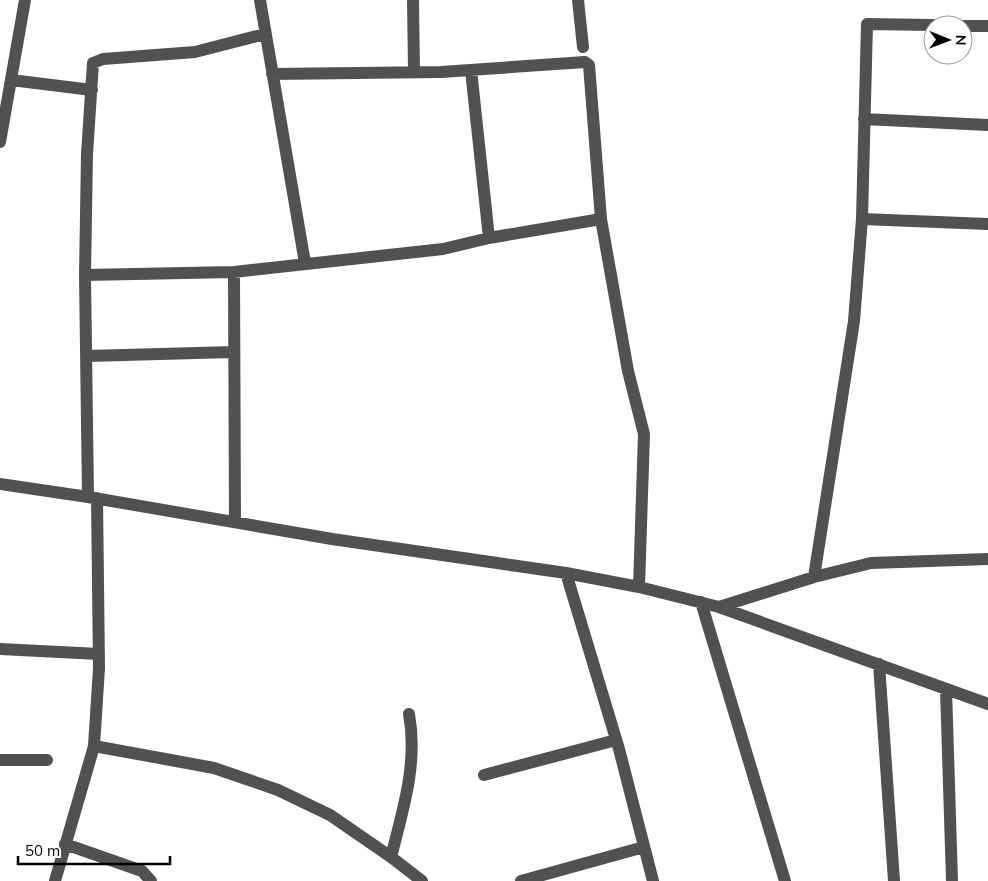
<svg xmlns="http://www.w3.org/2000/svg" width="988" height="881" font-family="Mulish,sans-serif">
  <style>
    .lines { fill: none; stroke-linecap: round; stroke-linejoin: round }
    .minor { stroke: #515151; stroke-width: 12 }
  </style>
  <rect width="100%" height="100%" fill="#fff"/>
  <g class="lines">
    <path class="minor" d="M260,0L305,263
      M413,0L414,72
      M578,0L583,47
      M963,26H988
      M471,70L489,238
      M272,74L441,72L585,62L589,65L601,219L628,371L644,434L639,587
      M11,80L92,90
      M864,119L988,125
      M0,142L25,0
      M862,219L988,224
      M234,272L235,522
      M85,275L234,272L443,249L489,238L601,219
      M87,356L233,352
      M0,484L88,497L332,539L566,573L639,587L719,607L988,704
      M88,497L85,275L87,154L93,63L103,59L195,52L265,34
      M566,573L619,749L653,881
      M814,577L854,321L862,219L867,24L933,25
      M701,602L785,881
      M719,607L814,577L871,563L988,559
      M0,649L99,654
      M879,664L894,881
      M946,689L952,881
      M94,746L214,768L278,790L330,815L391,857L422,881
      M0,760H47
      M484,775L616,740
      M65,844L142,871L151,881
      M391,857C403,810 418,763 409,714
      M55,881L94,746L99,668L97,498
      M521,881L644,847"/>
  </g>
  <g transform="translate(948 40) rotate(91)"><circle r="24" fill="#ffffff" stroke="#999999"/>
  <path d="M0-4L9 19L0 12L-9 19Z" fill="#000000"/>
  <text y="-8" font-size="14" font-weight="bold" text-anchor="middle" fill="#000000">N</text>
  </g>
  <path d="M18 856v8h152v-8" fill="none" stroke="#000000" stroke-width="2.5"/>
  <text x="25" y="856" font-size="15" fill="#000000" stroke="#ffffff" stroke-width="4" paint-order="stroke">50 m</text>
</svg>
